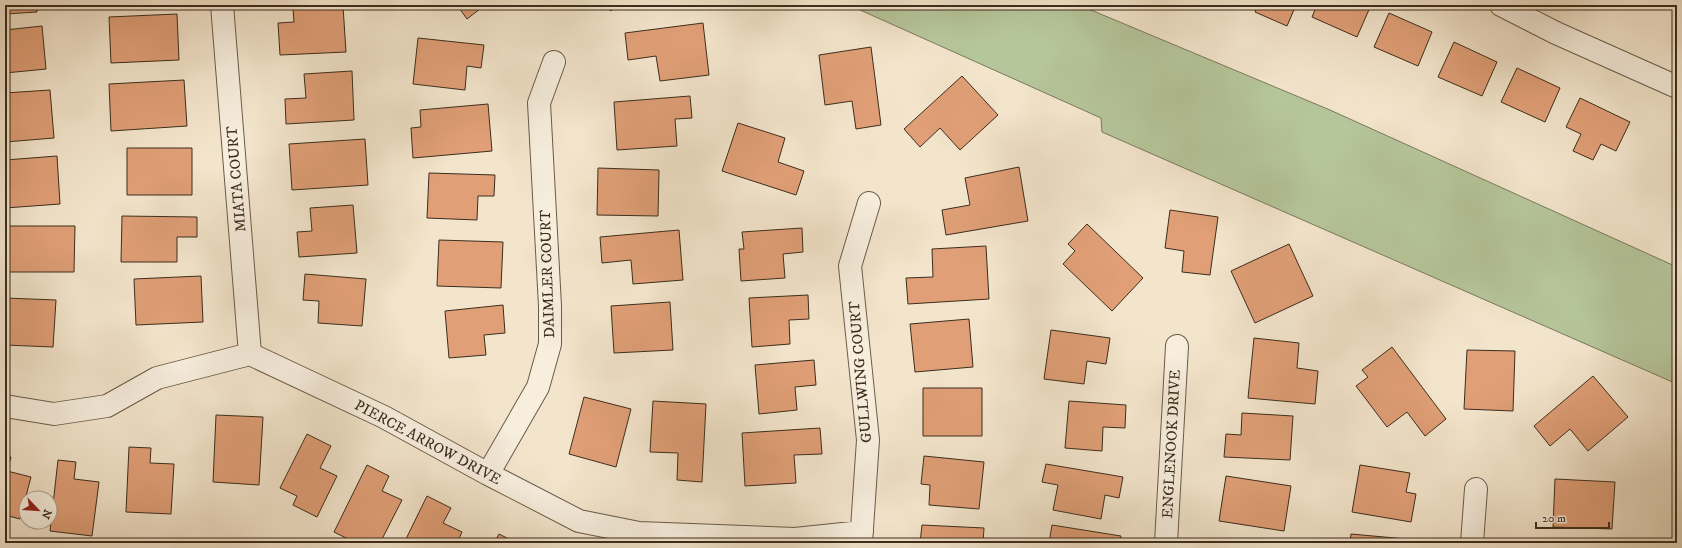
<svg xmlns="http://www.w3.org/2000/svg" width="1682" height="548" font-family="'IM FELL DW Pica',serif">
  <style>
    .green { fill: #b6c69b; stroke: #797a5c }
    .building { fill: #e09f77; stroke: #3c2d1d }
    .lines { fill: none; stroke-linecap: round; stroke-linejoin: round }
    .minor-casing { stroke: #6a5b49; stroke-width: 24 }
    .minor { stroke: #f7eede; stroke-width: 22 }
    .labels { text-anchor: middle; stroke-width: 3; stroke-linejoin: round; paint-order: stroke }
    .street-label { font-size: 15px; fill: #3c2d1d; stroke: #f7eede }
  </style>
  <rect width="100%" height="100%" fill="#f3e5cc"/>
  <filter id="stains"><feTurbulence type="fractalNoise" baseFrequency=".005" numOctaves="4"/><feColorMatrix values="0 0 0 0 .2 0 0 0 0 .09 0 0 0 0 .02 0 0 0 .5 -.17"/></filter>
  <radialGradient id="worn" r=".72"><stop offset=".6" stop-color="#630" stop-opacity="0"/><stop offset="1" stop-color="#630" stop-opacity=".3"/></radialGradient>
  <path class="green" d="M849,5H1079L1330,110L1677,267V384L1102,132L1101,118Z"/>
  <path class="building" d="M5,5H37V12L5,14Z
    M457,5H485L467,19Z
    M604,5H616L611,11Z
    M1258,5H1296L1287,26L1255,12Z
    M1317,5H1371L1357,37L1312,17Z
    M343,6L346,52L280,55L278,23L294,22L293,9Z
    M1389,13L1432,32L1418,66L1374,47Z
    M177,14L179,60L111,63L109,17Z
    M703,23L709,75L660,81L656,56L628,60L625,33Z
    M42,26L46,69L5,73V30Z
    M418,38L484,45L481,68L467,66L465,90L413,84Z
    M1454,42L1497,62L1482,96L1438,77Z
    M871,47L881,125L856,129L852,101L825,105L819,55Z
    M1517,68L1560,88L1545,122L1501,102Z
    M352,71L354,120L286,124L285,99L306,98L304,74Z
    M962,76L998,115L960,150L940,128L920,147L904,129Z
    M184,80L187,126L111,131L109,84Z
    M50,90L54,138L5,142V93Z
    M690,96L692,118L675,119L677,146L617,150L614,102Z
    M1580,98L1630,122L1616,151L1601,144L1593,160L1573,151L1581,134L1566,127Z
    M488,104L492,151L413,158L411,128L421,127L420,110Z
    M738,123L785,138L778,162L804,171L796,195L722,171Z
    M365,139L368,185L292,190L289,144Z
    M127,148H192V195H127Z
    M57,156L60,204L5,208V160Z
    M1019,167L1028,221L946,235L942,210L970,205L965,178Z
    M598,168L659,170L658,216L597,215Z
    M429,173L495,175L494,196H478L477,220L427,218Z
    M353,205L357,253L299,257L297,232L312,231L310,208Z
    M1170,210L1218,217L1210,275L1182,272L1184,251L1165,248Z
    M122,216L197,217V237H177V262H121Z
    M1087,224L1143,278L1112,311L1063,264L1075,251L1068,244Z
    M5,226H75L74,272H5Z
    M802,228L803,252L783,254L785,278L741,281L739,249H744L742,232Z
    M679,230L683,280L633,284L631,260L602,263L600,237Z
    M439,240L503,242L501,288L437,286Z
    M1289,244L1313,296L1255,323L1231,271Z
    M986,246L989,299L908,304L906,278L933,277L932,249Z
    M305,274L366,279L362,326L318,323L319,301L303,300Z
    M201,276L203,322L136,325L134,279Z
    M808,295L809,319L789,320L790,344L752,347L749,298Z
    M5,298L56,300L53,347L5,345Z
    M670,302L673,350L614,353L611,306Z
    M503,305L505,333L484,335L486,355L449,358L445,311Z
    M969,319L973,367L915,372L910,324Z
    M1051,330L1110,338L1106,364L1087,361L1084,384L1044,379Z
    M1254,338L1299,343L1297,368L1318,371L1315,404L1248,398Z
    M1392,347L1446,419L1425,436L1407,412L1387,427L1356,386L1368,377L1362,370Z
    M1467,350L1515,351L1513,411L1464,409Z
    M814,360L816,385L795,387L797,410L759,414L755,365Z
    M1593,376L1628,417L1588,451L1570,429L1550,446L1534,426Z
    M923,388H982V436H923Z
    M584,397L631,409L616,467L569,454Z
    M653,401L706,404L702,482L677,480L678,453L650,452Z
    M1069,401L1126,405L1125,428L1103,427L1102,451L1065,448Z
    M1242,413L1293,416L1290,460L1224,457L1226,434L1241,435Z
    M216,415L263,417L259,485L213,482Z
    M820,428L822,454L794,455L796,483L745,486L742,433Z
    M307,434L331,446L320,468L337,476L317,517L293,505L297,496L280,488Z
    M129,447L151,448L150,463L174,464L171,514L126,512Z
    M5,456L11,457L7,471L31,477L20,519L5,515Z
    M924,456L984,462L979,509L929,505L930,485L921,484Z
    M58,460L76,462L74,479L99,482L92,536L50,531Z
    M1046,464L1123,477L1119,498L1105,495L1101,519L1053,510L1058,485L1042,482Z
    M367,465L389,476L382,491L402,500L380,543H356L334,532Z
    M1360,465L1410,473L1406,492L1416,494L1411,522L1352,512Z
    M1226,476L1291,486L1284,531L1219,521Z
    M1555,479L1615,482L1612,529L1553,527Z
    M427,496L451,508L443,523L462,532L457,543H404Z
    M922,525L984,528L983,543H920Z
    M1052,525L1121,536L1120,543H1049Z
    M499,534L517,543H494Z
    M1351,534L1428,541V543H1350Z"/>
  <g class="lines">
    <g class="minor-casing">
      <path id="minor" d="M222,5L250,354
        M1501,5L1556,33L1677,87
        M5,406L54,414L107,406L157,378L250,354L384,417L488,474L579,521L639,533L795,539L862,532
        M488,474L538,387L550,344V306L539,103L554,62
        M861,543L868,440L850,266L869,203
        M1166,543L1177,346
        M1472,543L1476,489"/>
    </g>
    <use href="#minor" class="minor"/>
  </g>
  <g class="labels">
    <g class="street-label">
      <text transform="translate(236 179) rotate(-95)" y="5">MIATA COURT</text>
      <text transform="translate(547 274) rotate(-92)" y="5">DAIMLER COURT</text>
      <text transform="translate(860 372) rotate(-95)" y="5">GULLWING COURT</text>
      <text transform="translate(428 442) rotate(28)" y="5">PIERCE ARROW DRIVE</text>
      <text transform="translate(1171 444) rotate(-87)" y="5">ENGLENOOK DRIVE</text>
    </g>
  </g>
  <rect width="1682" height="548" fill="none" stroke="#f3e5cc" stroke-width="20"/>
  <rect x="6" y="6" width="1670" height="536" fill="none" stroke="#3c2d1d" stroke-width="2"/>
  <rect x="10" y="10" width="1662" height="528" fill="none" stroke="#3c2d1d"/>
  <g transform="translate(38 510) rotate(115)"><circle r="19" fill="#f7eede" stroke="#aca191"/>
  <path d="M0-3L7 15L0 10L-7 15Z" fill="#8f2418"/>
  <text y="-6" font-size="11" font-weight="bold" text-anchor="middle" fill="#3c2d1d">N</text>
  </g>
  <path d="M1536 522v6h73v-6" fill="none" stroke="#3c2d1d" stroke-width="2"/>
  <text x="1542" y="522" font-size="12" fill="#3c2d1d" stroke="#f7eede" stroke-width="3" paint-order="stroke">20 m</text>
  <rect width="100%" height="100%" filter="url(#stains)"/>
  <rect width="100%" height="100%" fill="url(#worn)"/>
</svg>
